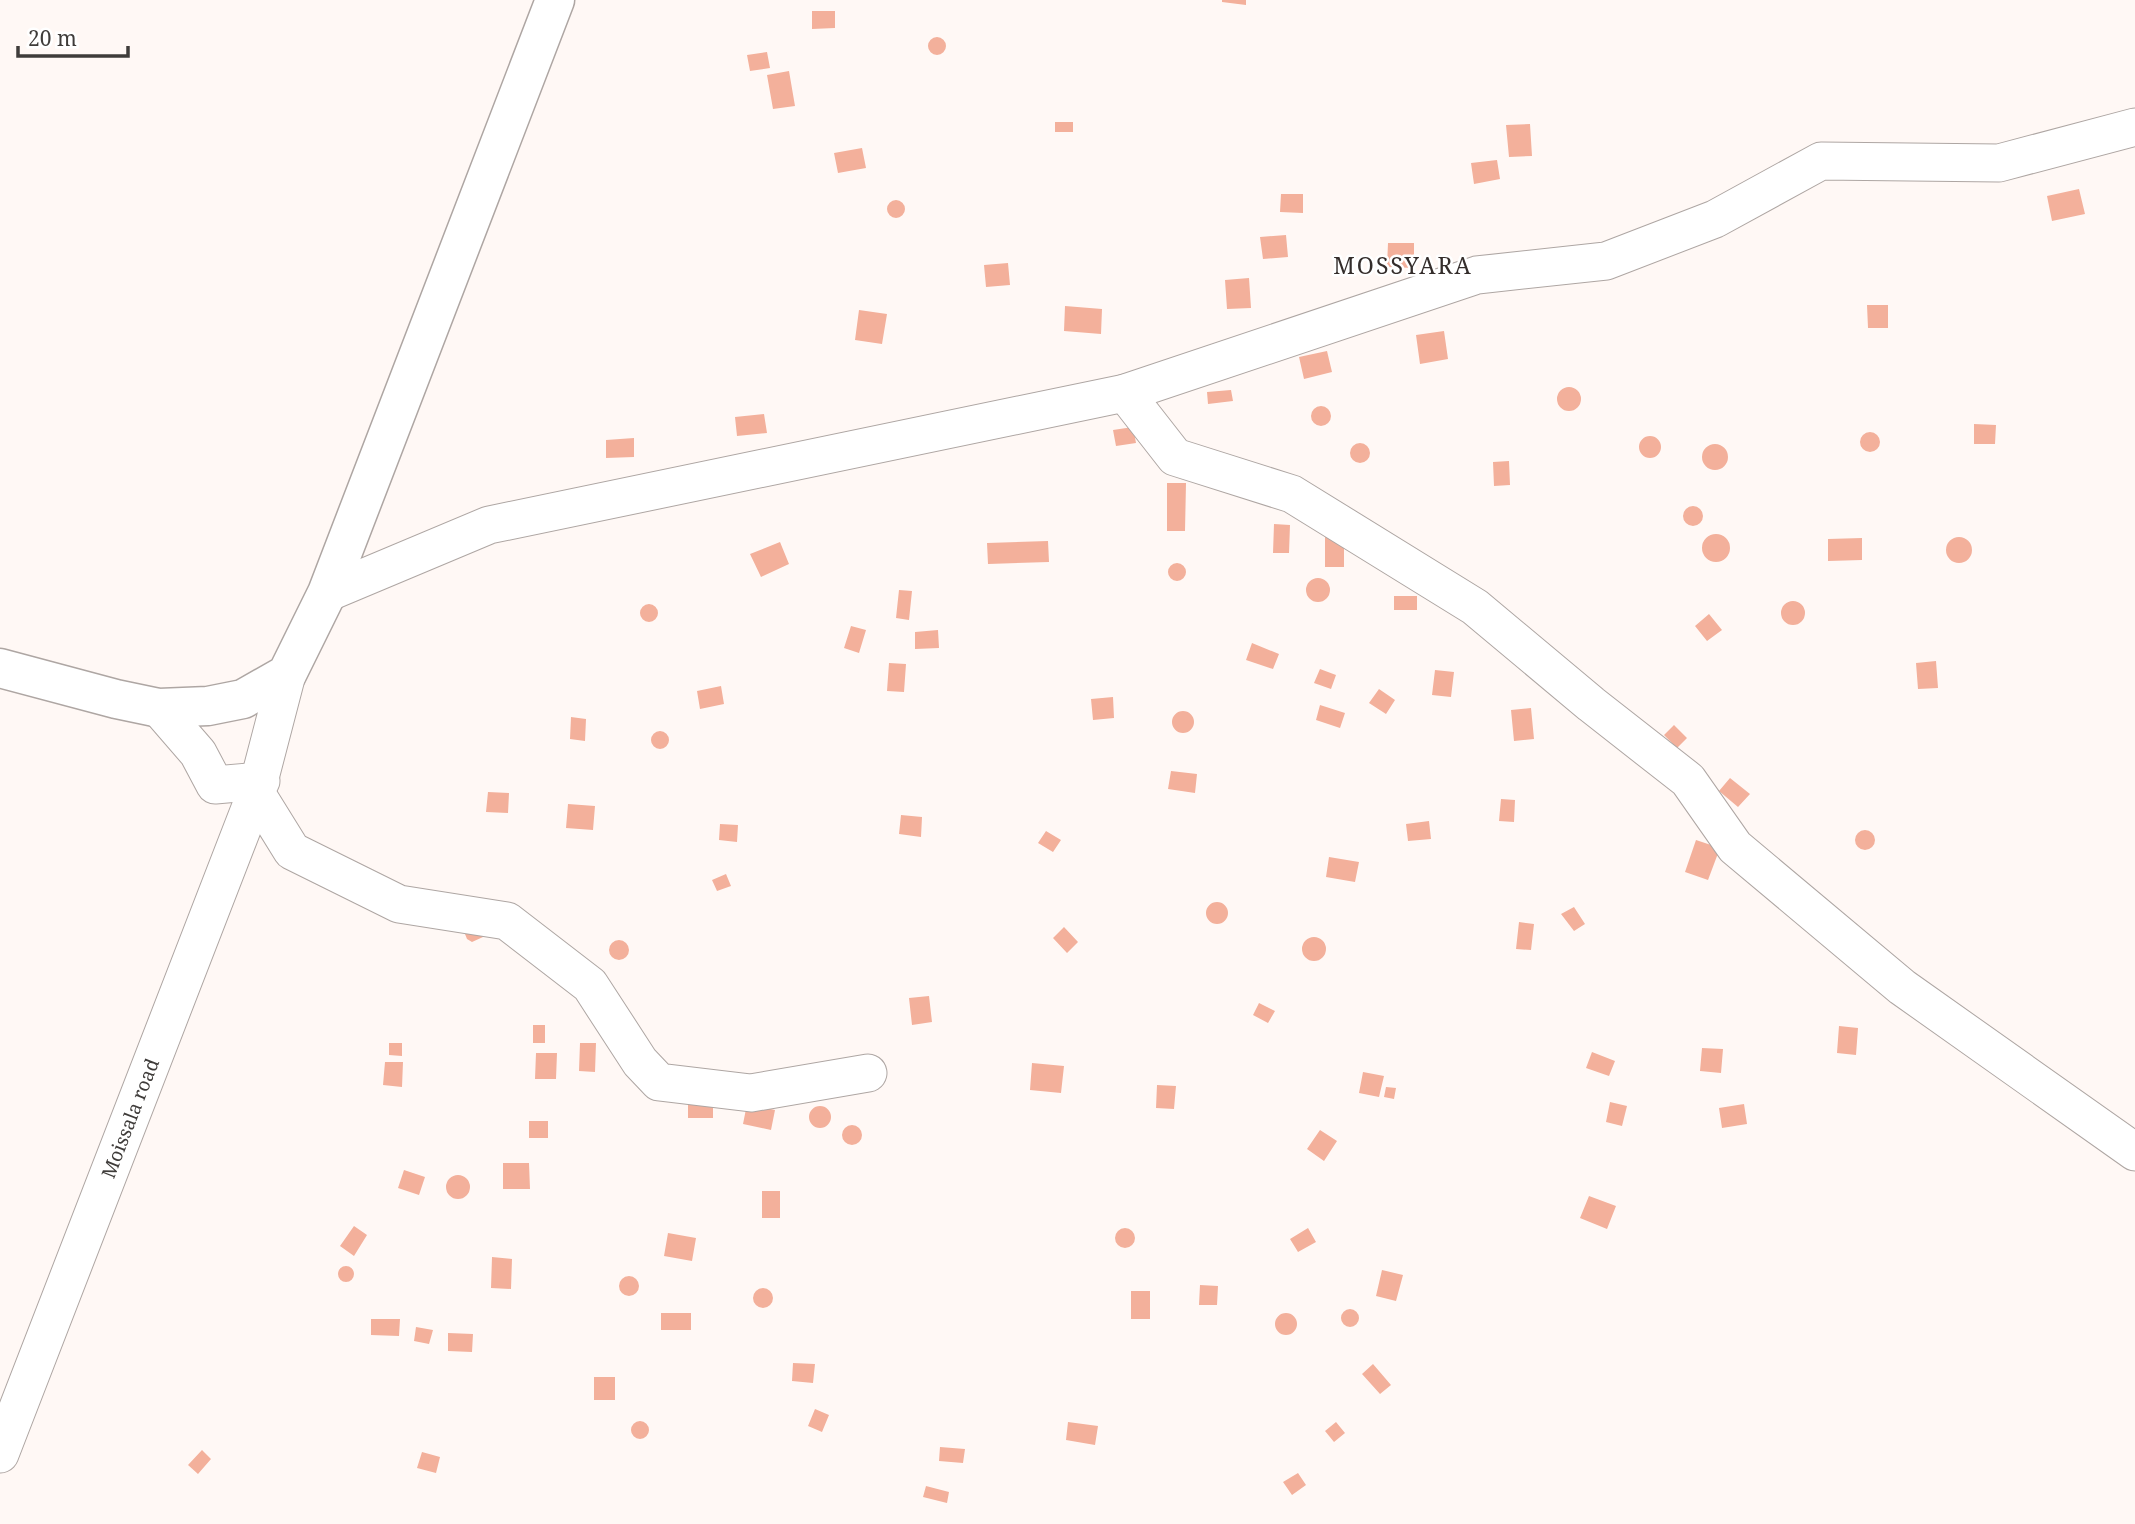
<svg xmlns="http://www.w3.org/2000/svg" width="2135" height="1524" font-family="'Noto Serif',serif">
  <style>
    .building { fill: #f3b09b }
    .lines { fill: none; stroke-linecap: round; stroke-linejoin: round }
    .minor-casing { stroke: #aea6a3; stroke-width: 39 }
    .major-casing { stroke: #aea6a3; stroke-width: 41 }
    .minor { stroke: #fff; stroke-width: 37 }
    .major { stroke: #fff; stroke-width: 38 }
    .labels { text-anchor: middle; stroke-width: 5; stroke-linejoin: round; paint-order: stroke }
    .street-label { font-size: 19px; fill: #3f3c3a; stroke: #fff }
    .quarter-label { font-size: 23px; letter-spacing: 2px; fill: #342d2b; stroke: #fff }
  </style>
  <rect width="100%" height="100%" fill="#fff8f5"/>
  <path class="building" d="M1222,0H1246V5L1222,2Z
    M812,11H835V28L812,29Z
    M928 46a9 9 0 1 1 18 0a9 9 0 1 1-18 0Z
    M767,52L770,68L750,71L747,55Z
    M789,71L795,106L773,109L767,75Z
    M1055,122H1073V132H1055Z
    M1530,124L1532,156L1509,157L1506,125Z
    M862,148L866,168L838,173L834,153Z
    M1497,160L1500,179L1474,184L1471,163Z
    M2079,189L2085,214L2052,221L2047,196Z
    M1281,194H1303V213L1280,212Z
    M887 209a9 9 0 1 1 18 0a9 9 0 1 1-18 0Z
    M1286,235L1288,257L1263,259L1260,237Z
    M1388,243H1414V268L1387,267Z
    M1008,263L1010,285L986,287L984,265Z
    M1249,278L1251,308L1227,309L1225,280Z
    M1867,305H1888V328H1868Z
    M1065,306L1102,309L1101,334L1064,331Z
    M859,310L887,314L882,344L855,340Z
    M1444,331L1448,359L1420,364L1416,335Z
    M1327,351L1332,372L1304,379L1299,357Z
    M1557 399a12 12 0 1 1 24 0a12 12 0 1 1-24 0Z
    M1231,390L1233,401L1208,404L1207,392Z
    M1311 416a10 10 0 1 1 20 0a10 10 0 1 1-20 0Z
    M764,414L767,433L737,436L735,417Z
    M1974,424L1996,425L1995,444H1974Z
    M1133,427L1136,443L1116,446L1113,430Z
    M1860 442a10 10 0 1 1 20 0a10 10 0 1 1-20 0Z
    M1639 447a11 11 0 1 1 22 0a11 11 0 1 1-22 0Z
    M634,438V457L606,458V440Z
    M1350 453a10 10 0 1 1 20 0a10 10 0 1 1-20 0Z
    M1702 457a13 13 0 1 1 26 0a13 13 0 1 1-26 0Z
    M1509,461L1510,485L1494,486L1493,462Z
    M1167,483H1186L1185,531H1167Z
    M1683 516a10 10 0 1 1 20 0a10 10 0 1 1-20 0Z
    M1274,524L1290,525L1289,553H1273Z
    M1702 548a14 14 0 1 1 28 0a14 14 0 1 1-28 0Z
    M1325,537H1344V567H1325Z
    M1946 550a13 13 0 1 1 26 0a13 13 0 1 1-26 0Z
    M1862,538V560L1828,561V539Z
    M1048,541L1049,562L988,564L987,543Z
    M780,542L789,564L761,577L750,554Z
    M1168 572a9 9 0 1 1 18 0a9 9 0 1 1-18 0Z
    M1306 590a12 12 0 1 1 24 0a12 12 0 1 1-24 0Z
    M899,590L912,591L909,620L896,618Z
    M1394,596H1417V610H1394Z
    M1781 613a12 12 0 1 1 24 0a12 12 0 1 1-24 0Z
    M640 613a9 9 0 1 1 18 0a9 9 0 1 1-18 0Z
    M1709,614L1722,630L1707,641L1695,626Z
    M851,626L866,630L859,653L844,648Z
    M938,630L939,648L915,649V632Z
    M1252,643L1279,654L1273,669L1246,660Z
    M1936,661L1938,688L1918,689L1916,663Z
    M889,663L906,664L904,692L887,691Z
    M1320,669L1336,675L1331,689L1314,683Z
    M1435,670L1454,672L1451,697L1432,695Z
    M721,686L724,704L700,709L697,691Z
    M1379,689L1395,700L1386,714L1369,703Z
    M1113,697L1114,718L1093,720L1091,699Z
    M1320,705L1345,713L1340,728L1316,720Z
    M1531,708L1534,739L1514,741L1511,710Z
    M1172 722a11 11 0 1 1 22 0a11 11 0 1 1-22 0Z
    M571,717L586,719L585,741L570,739Z
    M1674,725L1687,738L1677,748L1664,735Z
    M651 740a9 9 0 1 1 18 0a9 9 0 1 1-18 0Z
    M1171,771L1197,774L1195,793L1168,789Z
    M1730,778L1750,794L1738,807L1719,791Z
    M488,792L509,793L508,813L486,812Z
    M1501,799L1515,800L1514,822L1499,821Z
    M568,804L595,806L593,830L566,828Z
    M901,815L922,817L921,837L899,834Z
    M1429,821L1431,839L1408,841L1406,824Z
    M720,824L738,825L737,842L719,840Z
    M1855 840a10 10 0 1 1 20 0a10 10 0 1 1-20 0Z
    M1046,831L1061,840L1053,852L1038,843Z
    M1696,840L1720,848L1708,880L1685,872Z
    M1329,857L1359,862L1355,882L1326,877Z
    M726,874L731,886L717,891L712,880Z
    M1206 913a11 11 0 1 1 22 0a11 11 0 1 1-22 0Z
    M1574,907L1585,924L1574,931L1561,914Z
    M1519,922L1534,924L1531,950L1516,949Z
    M1064,927L1078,942L1067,953L1053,938Z
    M463,929L484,931L483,937L472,942L467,939Z
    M1302 949a12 12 0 1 1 24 0a12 12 0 1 1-24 0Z
    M609 950a10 10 0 1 1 20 0a10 10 0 1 1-20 0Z
    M929,996L932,1022L912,1025L909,998Z
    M1259,1003L1275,1011L1268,1023L1253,1015Z
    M533,1025H545V1043H533Z
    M1839,1026L1858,1028L1856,1055L1837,1053Z
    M389,1043H402V1056L389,1055Z
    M580,1043H596L595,1072L579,1071Z
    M1702,1048L1723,1049L1721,1073L1700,1071Z
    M1592,1052L1615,1061L1609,1076L1586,1068Z
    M536,1053H557L556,1079H535Z
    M385,1062H403L402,1087L383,1085Z
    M1032,1063L1064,1066L1061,1093L1030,1090Z
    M1363,1072L1384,1076L1379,1097L1359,1093Z
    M1157,1085L1176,1086L1174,1109L1156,1108Z
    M1386,1087L1396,1088L1394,1099L1384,1097Z
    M1610,1102L1627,1106L1622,1126L1606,1122Z
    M713,1103V1118H688V1104Z
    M747,1104L775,1110L771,1130L743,1124Z
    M1744,1104L1747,1124L1722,1128L1719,1108Z
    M809 1117a11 11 0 1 1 22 0a11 11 0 1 1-22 0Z
    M529,1121H548V1138H529Z
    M842 1135a10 10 0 1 1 20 0a10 10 0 1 1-20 0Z
    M1320,1130L1337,1141L1324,1161L1307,1149Z
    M503,1163H529L530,1189H503Z
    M404,1170L425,1177L419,1195L398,1188Z
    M446 1187a12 12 0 1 1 24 0a12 12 0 1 1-24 0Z
    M762,1191H780V1218H762Z
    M1589,1196L1616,1206L1607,1229L1580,1218Z
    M354,1226L367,1235L354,1256L340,1246Z
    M1308,1228L1316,1242L1298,1252L1290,1239Z
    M1115 1238a10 10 0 1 1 20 0a10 10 0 1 1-20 0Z
    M668,1233L696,1238L692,1261L664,1256Z
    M492,1257L512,1259L511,1289L491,1288Z
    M338 1274a8 8 0 1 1 16 0a8 8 0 1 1-16 0Z
    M1382,1270L1403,1275L1396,1301L1376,1296Z
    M619 1286a10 10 0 1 1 20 0a10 10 0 1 1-20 0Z
    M1200,1285L1218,1286L1217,1305H1199Z
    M753 1298a10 10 0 1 1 20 0a10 10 0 1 1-20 0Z
    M1131,1291H1150V1319H1131Z
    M1341 1318a9 9 0 1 1 18 0a9 9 0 1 1-18 0Z
    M661,1313H691V1330H661Z
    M1275 1324a11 11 0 1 1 22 0a11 11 0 1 1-22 0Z
    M371,1319H400L399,1336L371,1335Z
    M416,1327L433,1330L429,1344L414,1341Z
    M448,1333L473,1334L472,1352L448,1351Z
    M793,1363L815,1364L813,1383L792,1381Z
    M1373,1364L1391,1385L1380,1394L1362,1374Z
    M594,1377H615V1400H594Z
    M815,1409L829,1415L822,1432L808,1426Z
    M631 1430a9 9 0 1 1 18 0a9 9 0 1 1-18 0Z
    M1068,1422L1098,1426L1095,1445L1066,1440Z
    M1336,1422L1345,1433L1334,1442L1325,1431Z
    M940,1447L965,1449L963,1463L939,1461Z
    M202,1450L211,1459L198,1474L188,1465Z
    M422,1452L440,1457L436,1473L417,1468Z
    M1298,1473L1306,1485L1292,1495L1283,1482Z
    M926,1486L949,1492L947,1503L923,1497Z"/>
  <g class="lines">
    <g class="minor-casing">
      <g id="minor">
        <path d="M1125,393L1175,457L1292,494L1475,607L1591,704L1688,780L1735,847L1902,987L2135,1152"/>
        <path d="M327,593L489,525L1125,393L1477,275L1606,261L1715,219L1821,161L1999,163L2135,127"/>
        <path d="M159,708L198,753L215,785L261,781"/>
        <path d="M256,793L292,851L399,904L507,921L590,985L640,1062L659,1082L751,1093L868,1073"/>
        <path id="s1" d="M0,1454L256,793L287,674"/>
      </g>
    </g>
    <g class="major-casing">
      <path id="major" d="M0,668L116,699L159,708L208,706L243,699L287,674L327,593L555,0"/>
    </g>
    <use href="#minor" class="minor"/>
    <use href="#major" class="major"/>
  </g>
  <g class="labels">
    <g class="street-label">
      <text dy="7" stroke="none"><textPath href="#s1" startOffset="360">Moissala road</textPath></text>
    </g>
    <g class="quarter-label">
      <text x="1403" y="274">MOSSYARA</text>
    </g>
  </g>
  <path d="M18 46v10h110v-10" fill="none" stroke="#3f3c3a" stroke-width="3.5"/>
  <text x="28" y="46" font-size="21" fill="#3f3c3a" stroke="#ffffff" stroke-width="5" paint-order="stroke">20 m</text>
</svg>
